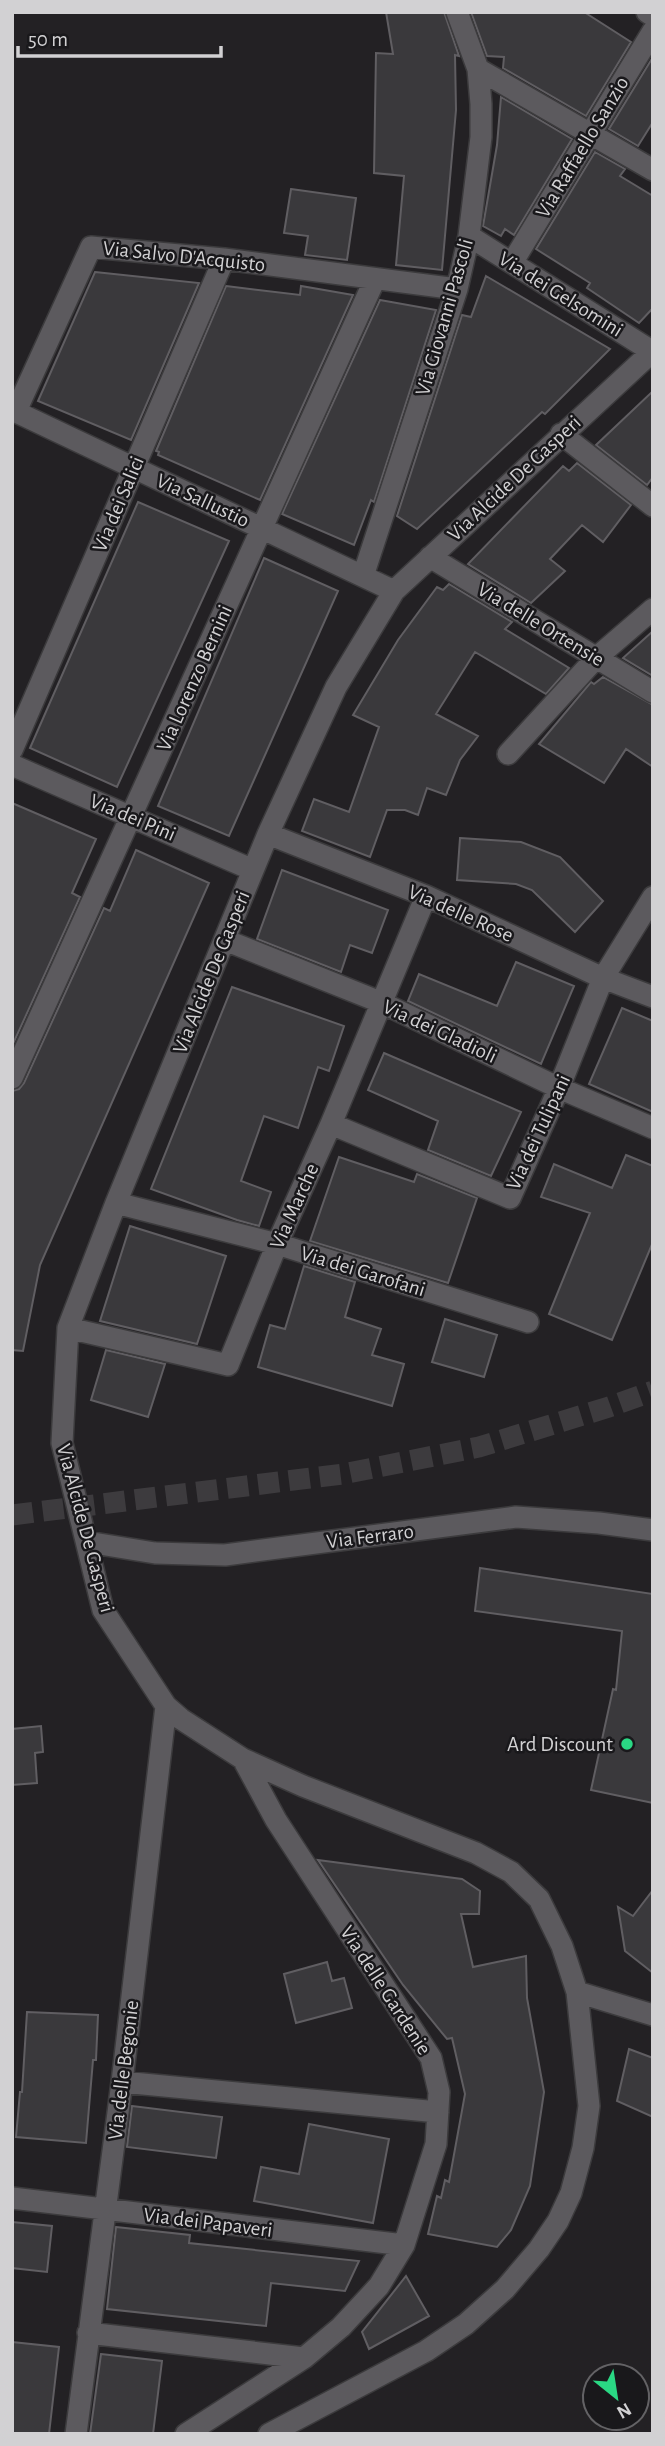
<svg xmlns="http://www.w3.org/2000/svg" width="665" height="2446" font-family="'Alegreya Sans',sans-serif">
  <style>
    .building { fill: #3a393c; stroke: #605e62; stroke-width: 2 }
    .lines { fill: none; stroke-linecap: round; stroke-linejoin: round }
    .major-tunnel { stroke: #3d3b3e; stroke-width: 21; stroke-dasharray: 21 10; stroke-linecap: butt }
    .minor-casing { stroke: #3c3b3d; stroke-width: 24 }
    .minor { stroke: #5c5a5e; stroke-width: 21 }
    .poi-dot { fill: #2ad884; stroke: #19181b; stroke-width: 2.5 }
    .labels { text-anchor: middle; stroke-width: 5; stroke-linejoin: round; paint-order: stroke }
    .street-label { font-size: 21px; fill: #d2d1d3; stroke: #19181b }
    .poi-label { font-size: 21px; fill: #d2d1d3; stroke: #19181b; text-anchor: end }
  </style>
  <rect width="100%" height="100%" fill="#232124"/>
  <path class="building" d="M386,12H444L459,56L455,55L456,110L442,270L396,265L404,176L374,173L376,53L393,54Z
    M471,12H584L631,42L586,116L503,68L504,57L487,56Z
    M653,57V122L638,146L609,129Z
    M501,97L572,139L514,235L505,229L501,236L483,226L497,145Z
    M595,152L625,169L620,176L653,196V308L639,323L587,288L590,283L536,249Z
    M291,189L356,198L347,260L305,255L308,236L284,233Z
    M95,272L199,283L131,440L38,401Z
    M486,276L610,349L545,414L542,412L417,529L397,516L462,315L471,317Z
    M226,286L300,295L301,286L353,295L260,500L158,455L159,452L156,451Z
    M380,300L436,310L374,502L371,500L354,545L282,514Z
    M653,391V477L647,485L596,445Z
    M577,463L631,505L603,542L582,525L550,559L565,571L531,603L468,564L563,466L569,471Z
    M138,502L229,541L117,787L30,748Z
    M264,558L338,591L229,836L158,806Z
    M449,584L512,622L505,629L569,668L546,694L475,652L436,714L478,736L460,760L446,795L427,788L418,815L405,810H387L370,857L302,831L314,799L349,812L379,727L353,715L398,640L437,587L443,590Z
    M653,631V676L623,658Z
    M603,677L653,705V767L626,749L604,783L539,744L591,682L594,684Z
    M12,803L96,839L72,893L80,897L12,1046Z
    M460,838L521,842L560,857L603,901L575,932L532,890L516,884L457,880Z
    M136,850L209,883L40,1265L23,1351L12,1350V1091L19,1089L24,1083L104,908L110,911Z
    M282,870L388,910L372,953L350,945L341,972L257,939Z
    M516,962L574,986L541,1064L408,1001L419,974L497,1006Z
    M232,987L344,1026L329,1071L318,1067L298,1128L264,1116L241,1181L271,1192L259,1226L237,1220L151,1189Z
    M622,1008L653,1021V1112L589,1084Z
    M384,1053L521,1112L491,1176L428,1150L438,1121L368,1090Z
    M626,1155L653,1166V1242L612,1340L549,1314L590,1213L541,1197L554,1164L612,1188Z
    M339,1157L414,1182L417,1174L477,1198L448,1283L310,1241Z
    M130,1226L226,1256L197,1344L100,1321Z
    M304,1266L355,1282L345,1317L381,1329L372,1355L404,1364L392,1406L258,1367L270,1325L285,1329Z
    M445,1319L497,1335L484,1377L432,1362Z
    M106,1350L165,1364L148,1417L91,1400Z
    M480,1568L653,1594V1803L591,1790L613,1689L616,1690L622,1631L475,1611Z
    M41,1726L43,1752L35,1753L37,1783L12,1785V1729Z
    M318,1860L462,1879L480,1891L479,1914H461L473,1967L526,1956L527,1998L544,2092L530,2186L511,2230L497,2247L428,2234L437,2196L441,2198L445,2180L449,2182L465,2094L452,2038L447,2039L403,1985Z
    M653,1890V1973L625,1951L618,1907L633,1916Z
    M327,1962L332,1981L344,1978L352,2008L296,2023L284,1974Z
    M27,2012L98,2015L96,2060H93L86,2143L16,2137L20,2092H22Z
    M629,2049L653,2058V2117L617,2101Z
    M132,2106L222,2117L216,2158L127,2147Z
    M309,2124L389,2139L373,2223L254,2201L261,2167L299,2174Z
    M12,2222L52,2226L47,2272L12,2268Z
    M116,2227L190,2235L189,2243L359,2261L345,2291L271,2283L266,2326L107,2309Z
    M406,2276L429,2316L369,2349L362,2332Z
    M12,2342L59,2347L49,2434H12Z
    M101,2354L162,2361L153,2434H90Z"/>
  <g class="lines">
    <path class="major-tunnel" d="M12,1515L343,1474L479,1447L609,1407L653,1391"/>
    <g class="minor-casing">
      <path id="minor" d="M647,12L653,16
        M478,69L653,170
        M469,236L653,352
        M512,263L653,31
        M12,410L394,591
        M16,411L91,247L224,259L457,289
        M561,434L653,506
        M430,557L653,692
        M363,576L457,289L469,236L481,137V104L478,69L457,12
        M12,750L224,259
        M508,754L596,658L653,609
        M12,765L253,870
        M268,834L426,896L603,978L653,997
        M225,940L380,1002L559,1088L653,1128
        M12,1078L375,279
        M331,1124L510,1198L559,1088L603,978L653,897
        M116,1203L277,1244L528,1322
        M68,1328L228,1365L277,1244L331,1124L426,896
        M87,1542L155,1553L225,1555L516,1517L599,1523L653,1530
        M577,1992L653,2015
        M122,2082L438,2112
        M12,2198L404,2245
        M88,2333L304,2358
        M76,2434L122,2082L166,1706
        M186,2434L304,2358L341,2327L379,2286L404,2245L436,2144L439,2092L431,2058L276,1820L243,1759
        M269,2434L426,2351L466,2324L505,2289L539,2249L558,2221L571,2193L583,2148L589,2106L577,1992L562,1946L539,1899L511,1872L476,1853L303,1786L243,1759L181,1719L166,1706L103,1610L62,1443L68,1328L116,1203L268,834L336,687L394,591L653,351"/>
    </g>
    <use href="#minor" class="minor"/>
  </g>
  <circle class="poi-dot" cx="627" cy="1744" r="7"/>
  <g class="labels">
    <g class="street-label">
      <text transform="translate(582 147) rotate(-59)" y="7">Via Raffaello Sanzio</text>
      <text transform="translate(184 256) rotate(6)" y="7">Via Salvo D'Acquisto</text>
      <text transform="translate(561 294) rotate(32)" y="7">Via dei Gelsomini</text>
      <text transform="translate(444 317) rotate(-74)" y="7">Via Giovanni Pascoli</text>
      <text transform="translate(514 478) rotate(-43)" y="7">Via Alcide De Gasperi</text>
      <text transform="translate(203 500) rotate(25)" y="7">Via Sallustio</text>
      <text transform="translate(118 504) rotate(-67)" y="7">Via dei Salici</text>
      <text transform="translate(541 624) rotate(31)" y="7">Via delle Ortensie</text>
      <text transform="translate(194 678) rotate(-66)" y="7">Via Lorenzo Bernini</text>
      <text transform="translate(133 817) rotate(23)" y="7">Via dei Pini</text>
      <text transform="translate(461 913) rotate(24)" y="7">Via delle Rose</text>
      <text transform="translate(211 972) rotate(-68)" y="7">Via Alcide De Gasperi</text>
      <text transform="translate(440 1031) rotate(25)" y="7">Via dei Gladioli</text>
      <text transform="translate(538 1132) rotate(-65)" y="7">Via dei Tulipani</text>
      <text transform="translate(294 1206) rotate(-66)" y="7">Via Marche</text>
      <text transform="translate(363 1271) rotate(17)" y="7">Via dei Garofani</text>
      <text transform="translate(86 1528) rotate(75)" y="7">Via Alcide De Gasperi</text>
      <text transform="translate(370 1536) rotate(-7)" y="7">Via Ferraro</text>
      <text transform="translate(386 1990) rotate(57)" y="7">Via delle Gardenie</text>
      <text transform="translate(123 2070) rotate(-83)" y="7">Via delle Begonie</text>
      <text transform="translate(208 2222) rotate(7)" y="7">Via dei Papaveri</text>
    </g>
    <g class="poi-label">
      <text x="613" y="1751">Ard Discount</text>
    </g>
  </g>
  <rect width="665" height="2446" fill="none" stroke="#d2d1d3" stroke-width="28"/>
  <g transform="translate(616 2397) rotate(150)"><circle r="33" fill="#19181b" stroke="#636265" stroke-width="2"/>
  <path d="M0-5L12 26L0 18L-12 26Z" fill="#2ad884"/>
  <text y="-10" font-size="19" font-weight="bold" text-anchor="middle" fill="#d2d1d3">N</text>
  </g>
  <path d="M18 46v10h203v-10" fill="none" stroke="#d2d1d3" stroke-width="3.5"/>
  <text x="28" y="46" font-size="21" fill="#d2d1d3" stroke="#19181b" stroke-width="5" paint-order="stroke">50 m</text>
</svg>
